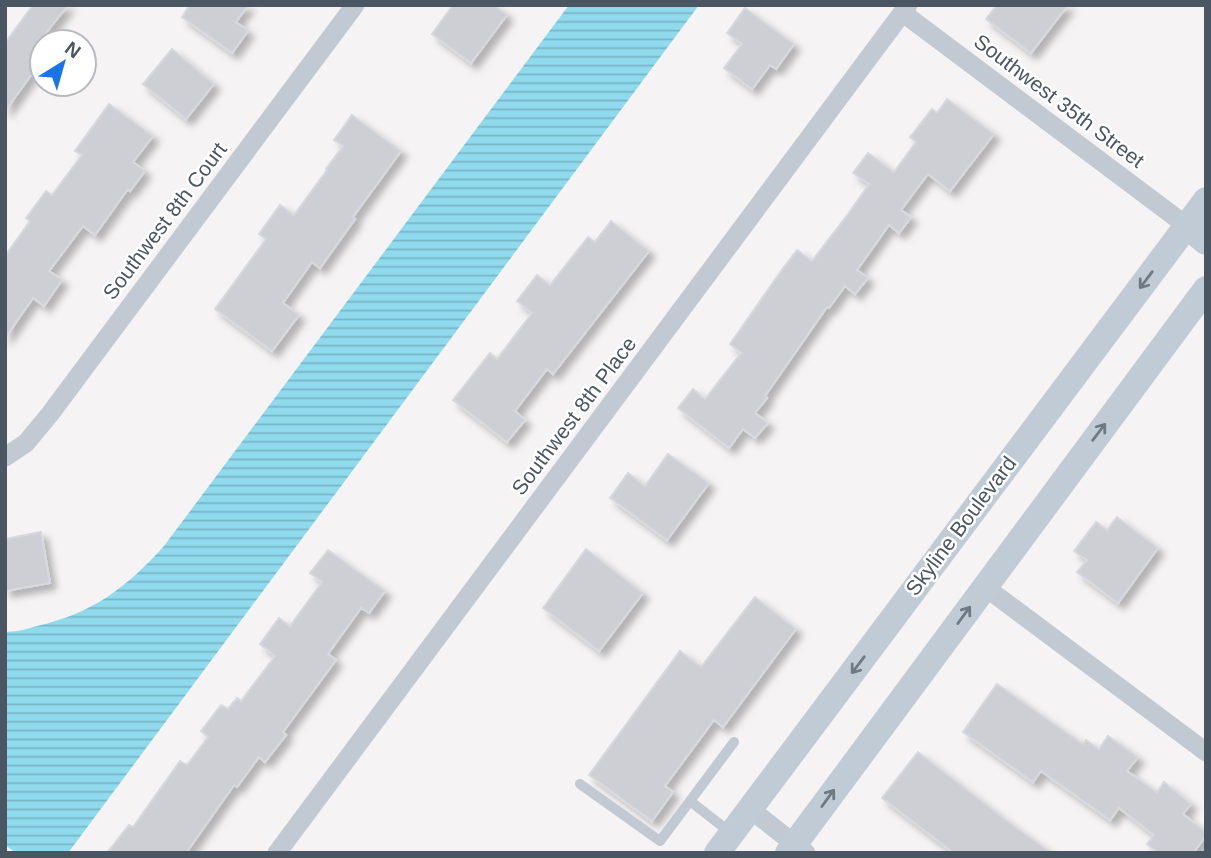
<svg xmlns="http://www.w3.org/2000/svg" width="1211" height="858" font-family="Helvetica,sans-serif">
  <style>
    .water { fill: url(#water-rules) }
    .building { fill: #cdcfd5; stroke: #d7d9de; stroke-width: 2; filter: url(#shadow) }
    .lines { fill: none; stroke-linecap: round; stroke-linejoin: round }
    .lane { stroke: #c1cad2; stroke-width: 10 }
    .street { stroke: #c1cad2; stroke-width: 19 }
    .secondary { stroke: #c1cbd6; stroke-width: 26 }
    .oneway { stroke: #6e7984 }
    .labels { text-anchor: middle; stroke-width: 5; stroke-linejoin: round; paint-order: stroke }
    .street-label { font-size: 21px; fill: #4a5661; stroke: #fff }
  </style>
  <defs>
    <pattern id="water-rules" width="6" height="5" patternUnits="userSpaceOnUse" patternTransform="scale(1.75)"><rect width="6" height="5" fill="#90daee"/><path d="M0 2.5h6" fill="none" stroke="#78b4c4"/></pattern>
    <filter id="shadow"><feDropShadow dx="6" dy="6" stdDeviation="3.5" flood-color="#0004"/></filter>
  </defs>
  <rect width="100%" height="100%" fill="#f5f3f3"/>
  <path class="water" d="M569,5H699L68,853H16L5,845V632C16,632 27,629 37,626C93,613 126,588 164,546Z"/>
  <path class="building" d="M33,5H68L42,38V60L5,111V43Z
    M190,5H248L236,22L248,31L232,53L182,17Z
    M453,5H494L507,15L471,63L432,34Z
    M997,5H1068L1031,53L986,19Z
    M745,8L794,44L776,69L770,65L752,89L724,68L742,44L727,33Z
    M172,49L214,84L186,119L143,84Z
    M947,99L994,134L950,191L928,174L901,210L911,217L899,233L889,225L857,270L868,278L855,294L845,286L829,308L827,307L765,396L767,398L755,413L768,423L755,438L743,429L729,448L678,408L693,389L705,399L741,353L730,344L781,271L797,250L812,261L848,214L869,184L853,173L868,153L894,172L916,142L910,137L932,109L937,113Z
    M109,104L153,136L133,162L145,171L130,191L128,189L95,235L83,226L49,271L62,280L44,306L33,298L5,338V256L30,221L26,218L46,191L52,195L82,155L75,151Z
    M352,115L401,151L353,217L355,219L320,268L312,262L283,303L299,315L272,351L215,309L266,239L259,234L280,205L294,215L327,170L326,169L343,146L334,140Z
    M611,221L649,251L553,374L547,369L515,411L525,420L507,442L453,400L490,353L497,359L532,313L517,301L537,275L550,285L588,237L595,242Z
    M668,454L709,483L667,540L610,498L628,473L645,486Z
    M1117,517L1158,548L1118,603L1077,572L1087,560L1074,551L1096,522L1107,530Z
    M41,532L50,583L5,591V539Z
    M586,549L643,593L599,651L543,608Z
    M328,550L385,591L369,613L361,608L328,654L336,660L283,732L286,735L265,762L259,757L237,787L234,785L186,853H107L129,825L133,827L180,761L187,765L208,737L201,731L221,705L228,709L237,698L241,701L275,656L260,644L279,618L290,626L322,582L310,573Z
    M755,597L796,629L723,727L714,720L665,786L673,792L652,821L589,775L680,651L701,667Z
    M997,684L1083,744L1086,740L1099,749L1108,736L1138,757L1127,771L1157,792L1164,782L1191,804L1183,814L1206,832V836L1193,853H1158L1147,844L1154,835L1119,808L1110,820L1041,771L1033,782L963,732Z
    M918,752L1018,829L1052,853H954L882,798Z"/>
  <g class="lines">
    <path class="lane" d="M580,784L660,841L690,801L731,833
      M690,801L734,742"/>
    <path class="street" d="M903,13L1187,226
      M5,457L26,443L50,414L355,5
      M985,587L1206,752
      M750,809L806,853
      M277,853L908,5"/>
    <path class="secondary" d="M1187,226L1206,242
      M717,853L1206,200
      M788,853L1206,289"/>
  </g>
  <defs><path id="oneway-shaft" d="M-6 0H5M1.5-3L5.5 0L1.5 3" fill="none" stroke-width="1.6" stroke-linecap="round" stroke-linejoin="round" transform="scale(1.75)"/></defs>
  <g class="oneway">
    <use href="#oneway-shaft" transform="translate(1146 280) rotate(127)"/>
    <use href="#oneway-shaft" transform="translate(1099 432) rotate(-53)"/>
    <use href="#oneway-shaft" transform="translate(964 615) rotate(-54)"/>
    <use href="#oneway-shaft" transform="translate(858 665) rotate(127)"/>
    <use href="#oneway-shaft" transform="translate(828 798) rotate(-54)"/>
  </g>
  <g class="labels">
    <g class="street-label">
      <text transform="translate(1059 101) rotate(37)" y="7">Southwest 35th Street</text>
      <text transform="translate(165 221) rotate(-53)" y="7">Southwest 8th Court</text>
      <text transform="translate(574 416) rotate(-53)" y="7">Southwest 8th Place</text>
      <text transform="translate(961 526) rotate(-53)" y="7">Skyline Boulevard</text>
    </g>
  </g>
  <rect width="1211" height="858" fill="none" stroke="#4a5661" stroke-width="14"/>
  <g transform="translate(63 63) rotate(37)"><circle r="33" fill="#ffffff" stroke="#b7bbc0" stroke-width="2"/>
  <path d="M0-5L12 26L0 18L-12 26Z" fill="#1a73e8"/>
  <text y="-10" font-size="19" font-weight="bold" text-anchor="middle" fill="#4a5661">N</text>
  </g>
</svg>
